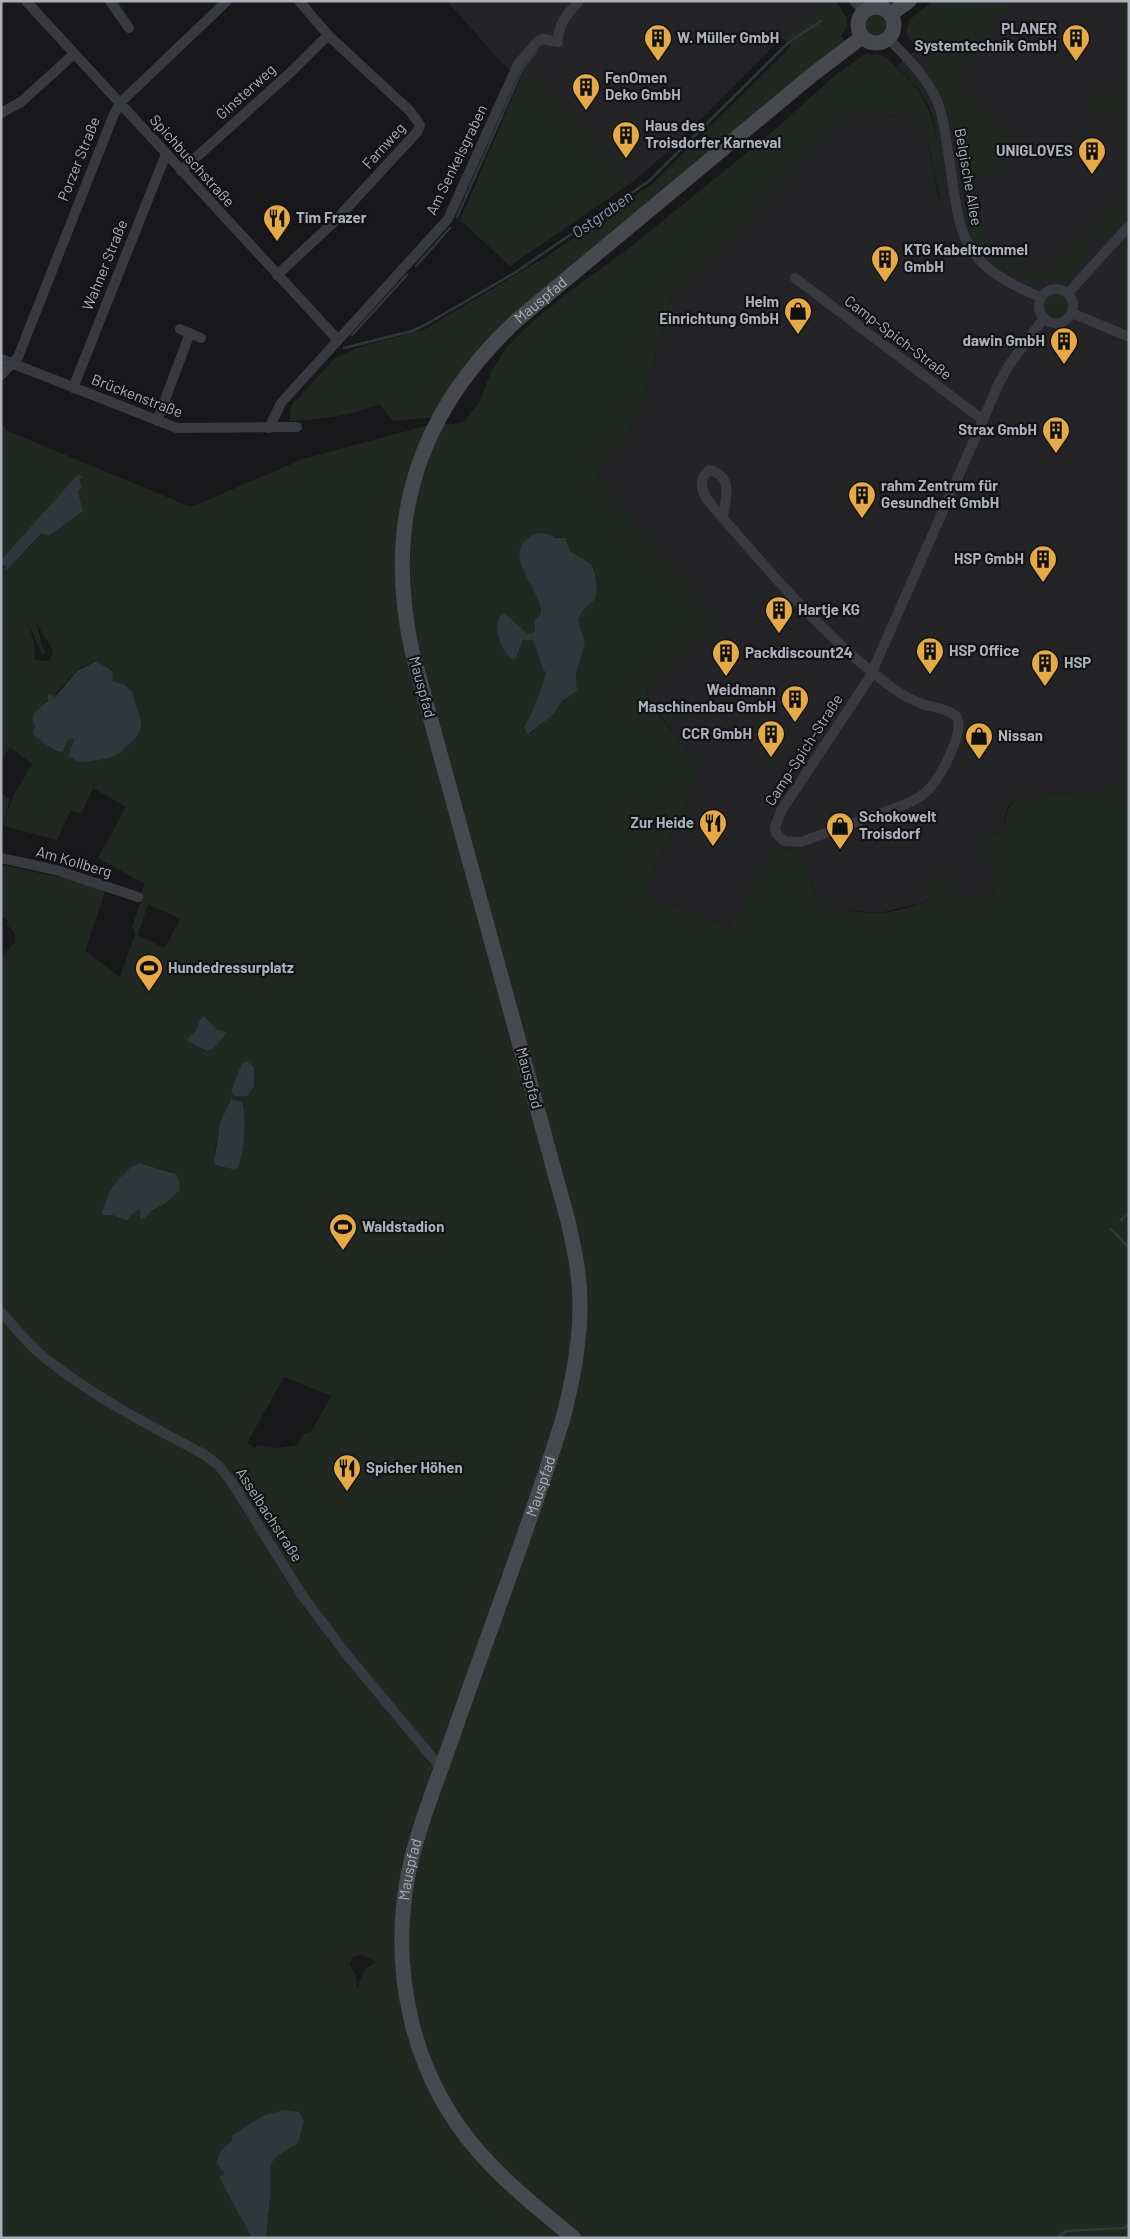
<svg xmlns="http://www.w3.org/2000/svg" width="1130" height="2239" font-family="Barlow,sans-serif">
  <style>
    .built { fill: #242427 }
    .green { fill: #202821; fill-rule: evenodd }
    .water { fill: #2f373d }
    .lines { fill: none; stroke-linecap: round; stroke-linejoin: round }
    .stream { stroke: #2f373d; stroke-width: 2.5 }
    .street { stroke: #393a3f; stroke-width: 10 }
    .secondary { stroke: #47494e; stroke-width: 15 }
    .labels { text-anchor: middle; stroke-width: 4.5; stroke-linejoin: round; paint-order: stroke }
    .poi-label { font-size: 15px; font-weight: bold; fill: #abb0b9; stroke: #131315; text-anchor: start }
    .street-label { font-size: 15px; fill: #abb0b9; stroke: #131315 }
    .water-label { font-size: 16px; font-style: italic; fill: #859eb1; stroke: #131315 }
  </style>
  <rect width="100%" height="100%" fill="#18181a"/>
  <path class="built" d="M447,1H836L782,38L671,149L631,183L530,74L513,73L500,61Z
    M1018,1H1129V786L1019,798L1008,806L1002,828L994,835L981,842L979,848L1000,876L998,885L991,895L979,902L963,900L929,901L879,913L841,909L826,905L818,897L792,851L778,847L729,928L643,893L702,768L647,699L648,688L652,681L596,477L639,416L671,296L843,116L920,115L925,126L939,199L946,198L934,122L929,107L920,91L908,77L896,66L917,49L967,55L986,28Z"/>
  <path class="green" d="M823,1H836L846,17L847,27L841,36L844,41L532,301L434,417L393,421L379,404C349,416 321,420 289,421L292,405L335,358L357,348L425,329L547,256L653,183L791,46L782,38L795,28L827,7Z
    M933,1H1018L986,28L962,64L965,78L960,82L990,123L995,119L1020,153L1000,156L1001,170L974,174L982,236L1015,266L1035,274L1046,270L1076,243L1071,235L1077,230L1085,241L1089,253L1066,278L1033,283L1027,281L1028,278L1021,274L1019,277L990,256L975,241L968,223L950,118L944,99L917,49L906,34L909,20Z
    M863 26a14 14 0 1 1 28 0a14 14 0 1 1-28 0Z
    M865,54C870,54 875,54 880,55C887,57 893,64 898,69C939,101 938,150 946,198L940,199L925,126L920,115L843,116L671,296L639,416L596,477L719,625L652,681C646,689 646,695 650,704L702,768L643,893L729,928L778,846L786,850L798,849C804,864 808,883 817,896C827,910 863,913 879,913C896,912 913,906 929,901L922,882L943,874L963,900C983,903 996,898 1000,876L979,848L981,842C988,839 996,835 1001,829C1011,815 1000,812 1019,798L1129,786V2238H266L270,2199V2164L276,2157L298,2143L304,2121L232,2135V2141L221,2150L224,2174L220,2177L252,2238H1V957L15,942V933L6,924L8,921L1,915L2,865L83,882L106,889L85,951L120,977L135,934L132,926L141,901V894L145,884L98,858L126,807L93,788L81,814L71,810L57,840L4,826L11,800L32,764L10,747L1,761V564L5,565L4,570L6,571L43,533L49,536L83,511L78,490L82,487L81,476L78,474L1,560V424L10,432L191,507L303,459L429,425L455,424L464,421L480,401L491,372L506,348L530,324L571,290L628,249L771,133L833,77ZM551,537H562L570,551L591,564L595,574L596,595L589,606L581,613L578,620L585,643L576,674L577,689L560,702L557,709L530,734L524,728L539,698L546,673C538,663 541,649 531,639L523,640L516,658H510C500,648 494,628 500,615L504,613L527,633L531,634L535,631V622L541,613L540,603L520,559ZM28,623L42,654L46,653L42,646L37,623C41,634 52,644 53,654L48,661L35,660L34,642ZM93,661L102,665L113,681L127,686L133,692V701L140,719L138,736L117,755L93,761L88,760L82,762L70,758L69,754L74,739H69L62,752H57L33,732L35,726L32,718C39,711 46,698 56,696V693L76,671ZM148,904L180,919L165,948L138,935ZM204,1016L215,1028L227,1034L206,1051L188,1042L187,1039L196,1030L200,1019ZM240,1069L254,1074L255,1083L252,1092L231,1091ZM229,1101L244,1105L242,1144L235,1170L216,1165C212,1143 222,1122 229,1101ZM140,1163L172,1172L180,1190L166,1203L140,1219V1210L132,1214L126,1221L111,1215L106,1199L115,1183L127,1174L130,1167ZM284,1377L331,1396L311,1432L304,1433L297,1445L278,1448L257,1445L255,1448L247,1443ZM361,1955L376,1962L365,1969L357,1988L356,1975L349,1964L353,1956Z
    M523,73L530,74L631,183L510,266L460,220Z
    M1101,94L1110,95L1121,110L1110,119L1104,110L1100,113L1088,110L1086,107Z
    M1129,193V213L1100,242C1095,234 1096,229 1103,224L1097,216Z
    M1046 305a10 10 0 1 1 20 0a10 10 0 1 1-20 0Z
    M1,793L10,799L1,837Z"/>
  <path class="water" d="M78,474L82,477L80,480L82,487L78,491L83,511L49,536L42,533L6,571L4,570L6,566L1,564V560Z
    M538,533L548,534L556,538H565L570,551L591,564L595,574L597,590L595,599L581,613L578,620L585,643L576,674L577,691L563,700L553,715L528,734L524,728C533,710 541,693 546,673C538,664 540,651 532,640H523L516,658L513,660C500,650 493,629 500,615L504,613L527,633L531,634L535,631L534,622L541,613V609C536,583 497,549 538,533Z
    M96,661L112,671L113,681L125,685L133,692C133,703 140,712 141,722C141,733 136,739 128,745C124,747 123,751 120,753C113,759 87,762 79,762L68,756L74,739H69L62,752C52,752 44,741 35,737L33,732L35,726L32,718L36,711L48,701V694L55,697L77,671Z
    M204,1016L215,1028L227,1033L213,1049L207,1051L188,1042L187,1039L196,1030L200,1019Z
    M247,1061L254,1068V1087L247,1096H234L231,1091L242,1063Z
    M231,1099L242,1102C247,1111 244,1165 235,1170L216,1165L214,1162L220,1123Z
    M140,1163L176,1174L179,1181L180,1190L166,1203L152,1211L142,1220L140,1219V1210L132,1214L127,1221L112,1215H104L102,1213C105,1202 109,1191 116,1182C121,1176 126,1174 130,1167Z
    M284,2110L299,2112L304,2121L298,2143L276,2157L270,2165V2199L266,2238H252L219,2177L224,2174L217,2163L221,2150L232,2141V2135L265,2115Z"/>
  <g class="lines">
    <path class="stream" d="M457,217L523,68L537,51
      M416,266L450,228
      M352,335L407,275
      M344,348L412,331L425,325L516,272L649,181L789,42L821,21
      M1121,1220L1129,1212
      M1111,1229L1129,1248
      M1057,2238L1066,2231L1125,2228L1129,2224"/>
    <path class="street" d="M26,1L338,340
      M110,1L129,28
      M854,1L864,11
      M889,39C907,58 928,78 938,103C944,118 945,135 948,151C961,235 955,261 1040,297
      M1,113L21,102L74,54
      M181,171L292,71L324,39L330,37
      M277,275L334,222L418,131L420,125L410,111L330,37L299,1
      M795,278L983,420
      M1039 306a17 17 0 1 1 34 0a17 17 0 1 1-34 0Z
      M1068,293L1129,226
      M1072,313L1129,337
      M180,329L201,338
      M1,359L177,428L297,427
      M1,375L18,357L114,114L120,103L227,1
      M73,388L166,154
      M157,421L190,333
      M269,428L281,403L448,219L518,64L538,41L543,39L558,42C558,24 567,14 579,1
      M723,518C711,505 691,486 709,470C735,477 725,498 723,518C774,577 824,636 886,683C897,692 909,699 922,704C934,708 948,708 957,717C965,733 940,777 929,789C923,796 915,800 906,804L801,842L784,841L776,833L775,827L781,811L868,680L872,672L983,420L998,385L1009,365L1044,318
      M1,858L56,870L138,897
      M1,1312C17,1330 33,1350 53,1364C99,1400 153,1427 205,1455L219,1466L231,1481L302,1595L347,1655L441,1768"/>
    <g class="secondary">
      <circle cx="876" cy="25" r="18"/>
      <path d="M891,14L909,1"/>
      <path id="s1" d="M574,2238C541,2211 507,2184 479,2152C411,2075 389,1969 409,1870C419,1824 438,1779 453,1735C490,1628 531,1523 564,1415C576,1367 585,1316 577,1266C575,1251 571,1236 568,1221L412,651C383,519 419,411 517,320L812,75L862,37"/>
    </g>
  </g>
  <defs>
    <g id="building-pin" transform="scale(1.4375)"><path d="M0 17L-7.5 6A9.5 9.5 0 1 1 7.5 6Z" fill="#e5a945" stroke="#131315"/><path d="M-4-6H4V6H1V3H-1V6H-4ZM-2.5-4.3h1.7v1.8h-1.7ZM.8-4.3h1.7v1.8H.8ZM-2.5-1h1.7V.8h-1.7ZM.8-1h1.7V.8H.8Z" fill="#111"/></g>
    <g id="restaurant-pin" transform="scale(1.4375)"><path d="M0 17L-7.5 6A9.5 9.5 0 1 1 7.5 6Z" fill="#e5a945" stroke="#131315"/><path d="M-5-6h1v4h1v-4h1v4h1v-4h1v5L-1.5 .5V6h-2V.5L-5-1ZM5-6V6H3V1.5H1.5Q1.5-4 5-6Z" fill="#111"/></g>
    <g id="shop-pin" transform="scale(1.4375)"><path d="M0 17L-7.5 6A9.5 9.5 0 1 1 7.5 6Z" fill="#e5a945" stroke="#131315"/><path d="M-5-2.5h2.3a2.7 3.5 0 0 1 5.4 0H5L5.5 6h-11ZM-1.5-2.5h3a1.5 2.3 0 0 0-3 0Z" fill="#111"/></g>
    <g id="stadium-pin" transform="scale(1.4375)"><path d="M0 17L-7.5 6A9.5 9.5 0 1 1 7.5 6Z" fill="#e5a945" stroke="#131315"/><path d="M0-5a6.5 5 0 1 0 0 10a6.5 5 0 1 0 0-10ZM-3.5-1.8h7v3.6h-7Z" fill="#111"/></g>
  </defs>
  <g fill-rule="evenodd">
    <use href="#building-pin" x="658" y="38"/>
    <use href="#building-pin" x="1076" y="38"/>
    <use href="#building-pin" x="586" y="87"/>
    <use href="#building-pin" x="626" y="135"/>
    <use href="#building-pin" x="1092" y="151"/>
    <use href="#restaurant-pin" x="277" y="218"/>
    <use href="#building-pin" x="885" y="259"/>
    <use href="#shop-pin" x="798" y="311"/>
    <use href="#building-pin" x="1064" y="341"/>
    <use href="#building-pin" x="1056" y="430"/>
    <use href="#building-pin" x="862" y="495"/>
    <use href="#building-pin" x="1043" y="559"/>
    <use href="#building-pin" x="779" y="610"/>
    <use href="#building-pin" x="930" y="651"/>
    <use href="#building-pin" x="726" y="653"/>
    <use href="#building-pin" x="1045" y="663"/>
    <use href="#building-pin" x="795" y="699"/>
    <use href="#building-pin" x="771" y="734"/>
    <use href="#shop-pin" x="979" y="736"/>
    <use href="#restaurant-pin" x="713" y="823"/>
    <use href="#shop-pin" x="840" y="826"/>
    <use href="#stadium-pin" x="149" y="968"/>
    <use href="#stadium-pin" x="343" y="1227"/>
    <use href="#restaurant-pin" x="347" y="1468"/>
  </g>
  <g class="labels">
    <g class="poi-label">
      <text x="1057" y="34" text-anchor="end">PLANER<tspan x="1057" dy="17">Systemtechnik GmbH</tspan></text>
      <text x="677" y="43">W. Müller GmbH</text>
      <text x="605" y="83">FenOmen<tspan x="605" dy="17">Deko GmbH</tspan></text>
      <text x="645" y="131">Haus des<tspan x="645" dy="17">Troisdorfer Karneval</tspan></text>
      <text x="1073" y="156" text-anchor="end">UNIGLOVES</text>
      <text x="296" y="223">Tim Frazer</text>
      <text x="904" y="255">KTG Kabeltrommel<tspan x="904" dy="17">GmbH</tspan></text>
      <text x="779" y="307" text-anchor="end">Helm<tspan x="779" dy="17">Einrichtung GmbH</tspan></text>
      <text x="1045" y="346" text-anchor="end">dawin GmbH</text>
      <text x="1037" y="435" text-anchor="end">Strax GmbH</text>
      <text x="881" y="491">rahm Zentrum für<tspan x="881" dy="17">Gesundheit GmbH</tspan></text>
      <text x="1024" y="564" text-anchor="end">HSP GmbH</text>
      <text x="798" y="615">Hartje KG</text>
      <text x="949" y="656">HSP Office</text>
      <text x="745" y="658">Packdiscount24</text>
      <text x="1064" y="668">HSP</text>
      <text x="776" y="695" text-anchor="end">Weidmann<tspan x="776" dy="17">Maschinenbau GmbH</tspan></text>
      <text x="752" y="739" text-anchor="end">CCR GmbH</text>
      <text x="998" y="741">Nissan</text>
      <text x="859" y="822">Schokowelt<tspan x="859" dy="17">Troisdorf</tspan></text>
      <text x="694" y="828" text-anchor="end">Zur Heide</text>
      <text x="168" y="973">Hundedressurplatz</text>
      <text x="362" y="1232">Waldstadion</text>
      <text x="366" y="1473">Spicher Höhen</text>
    </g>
    <g class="street-label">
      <text transform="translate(246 92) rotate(-42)" y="5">Ginsterweg</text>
      <text transform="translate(384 146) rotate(-48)" y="5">Farnweg</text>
      <text transform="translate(79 159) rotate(-68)" y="5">Porzer Straße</text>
      <text transform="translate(457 160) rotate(-64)" y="5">Am Senkelsgraben</text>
      <text transform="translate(192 161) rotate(48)" y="5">Spichbuschstraße</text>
      <text transform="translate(968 177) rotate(80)" y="5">Belgische Allee</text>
      <text transform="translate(105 265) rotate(-68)" y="5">Wahner Straße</text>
      <text dy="5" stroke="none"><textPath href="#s1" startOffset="2094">Mauspfad</textPath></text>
      <text transform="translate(898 338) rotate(37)" y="5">Camp-Spich-Straße</text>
      <text transform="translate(137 396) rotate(21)" y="5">Brückenstraße</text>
      <text transform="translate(422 687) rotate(75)" y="5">Mauspfad</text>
      <text transform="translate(804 750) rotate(-57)" y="5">Camp-Spich-Straße</text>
      <text transform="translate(74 862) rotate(16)" y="5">Am Kollberg</text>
      <text transform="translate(529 1078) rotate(75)" y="5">Mauspfad</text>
      <text dy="5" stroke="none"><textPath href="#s1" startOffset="835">Mauspfad</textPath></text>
      <text transform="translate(269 1515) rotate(57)" y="5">Asselbachstraße</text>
      <text dy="5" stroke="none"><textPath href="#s1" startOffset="430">Mauspfad</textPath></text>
    </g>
    <g class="water-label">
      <text transform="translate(602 214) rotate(-35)" y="6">Ostgraben</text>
    </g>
  </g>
  <rect width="1130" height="2239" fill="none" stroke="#abb0b9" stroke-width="5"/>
</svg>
